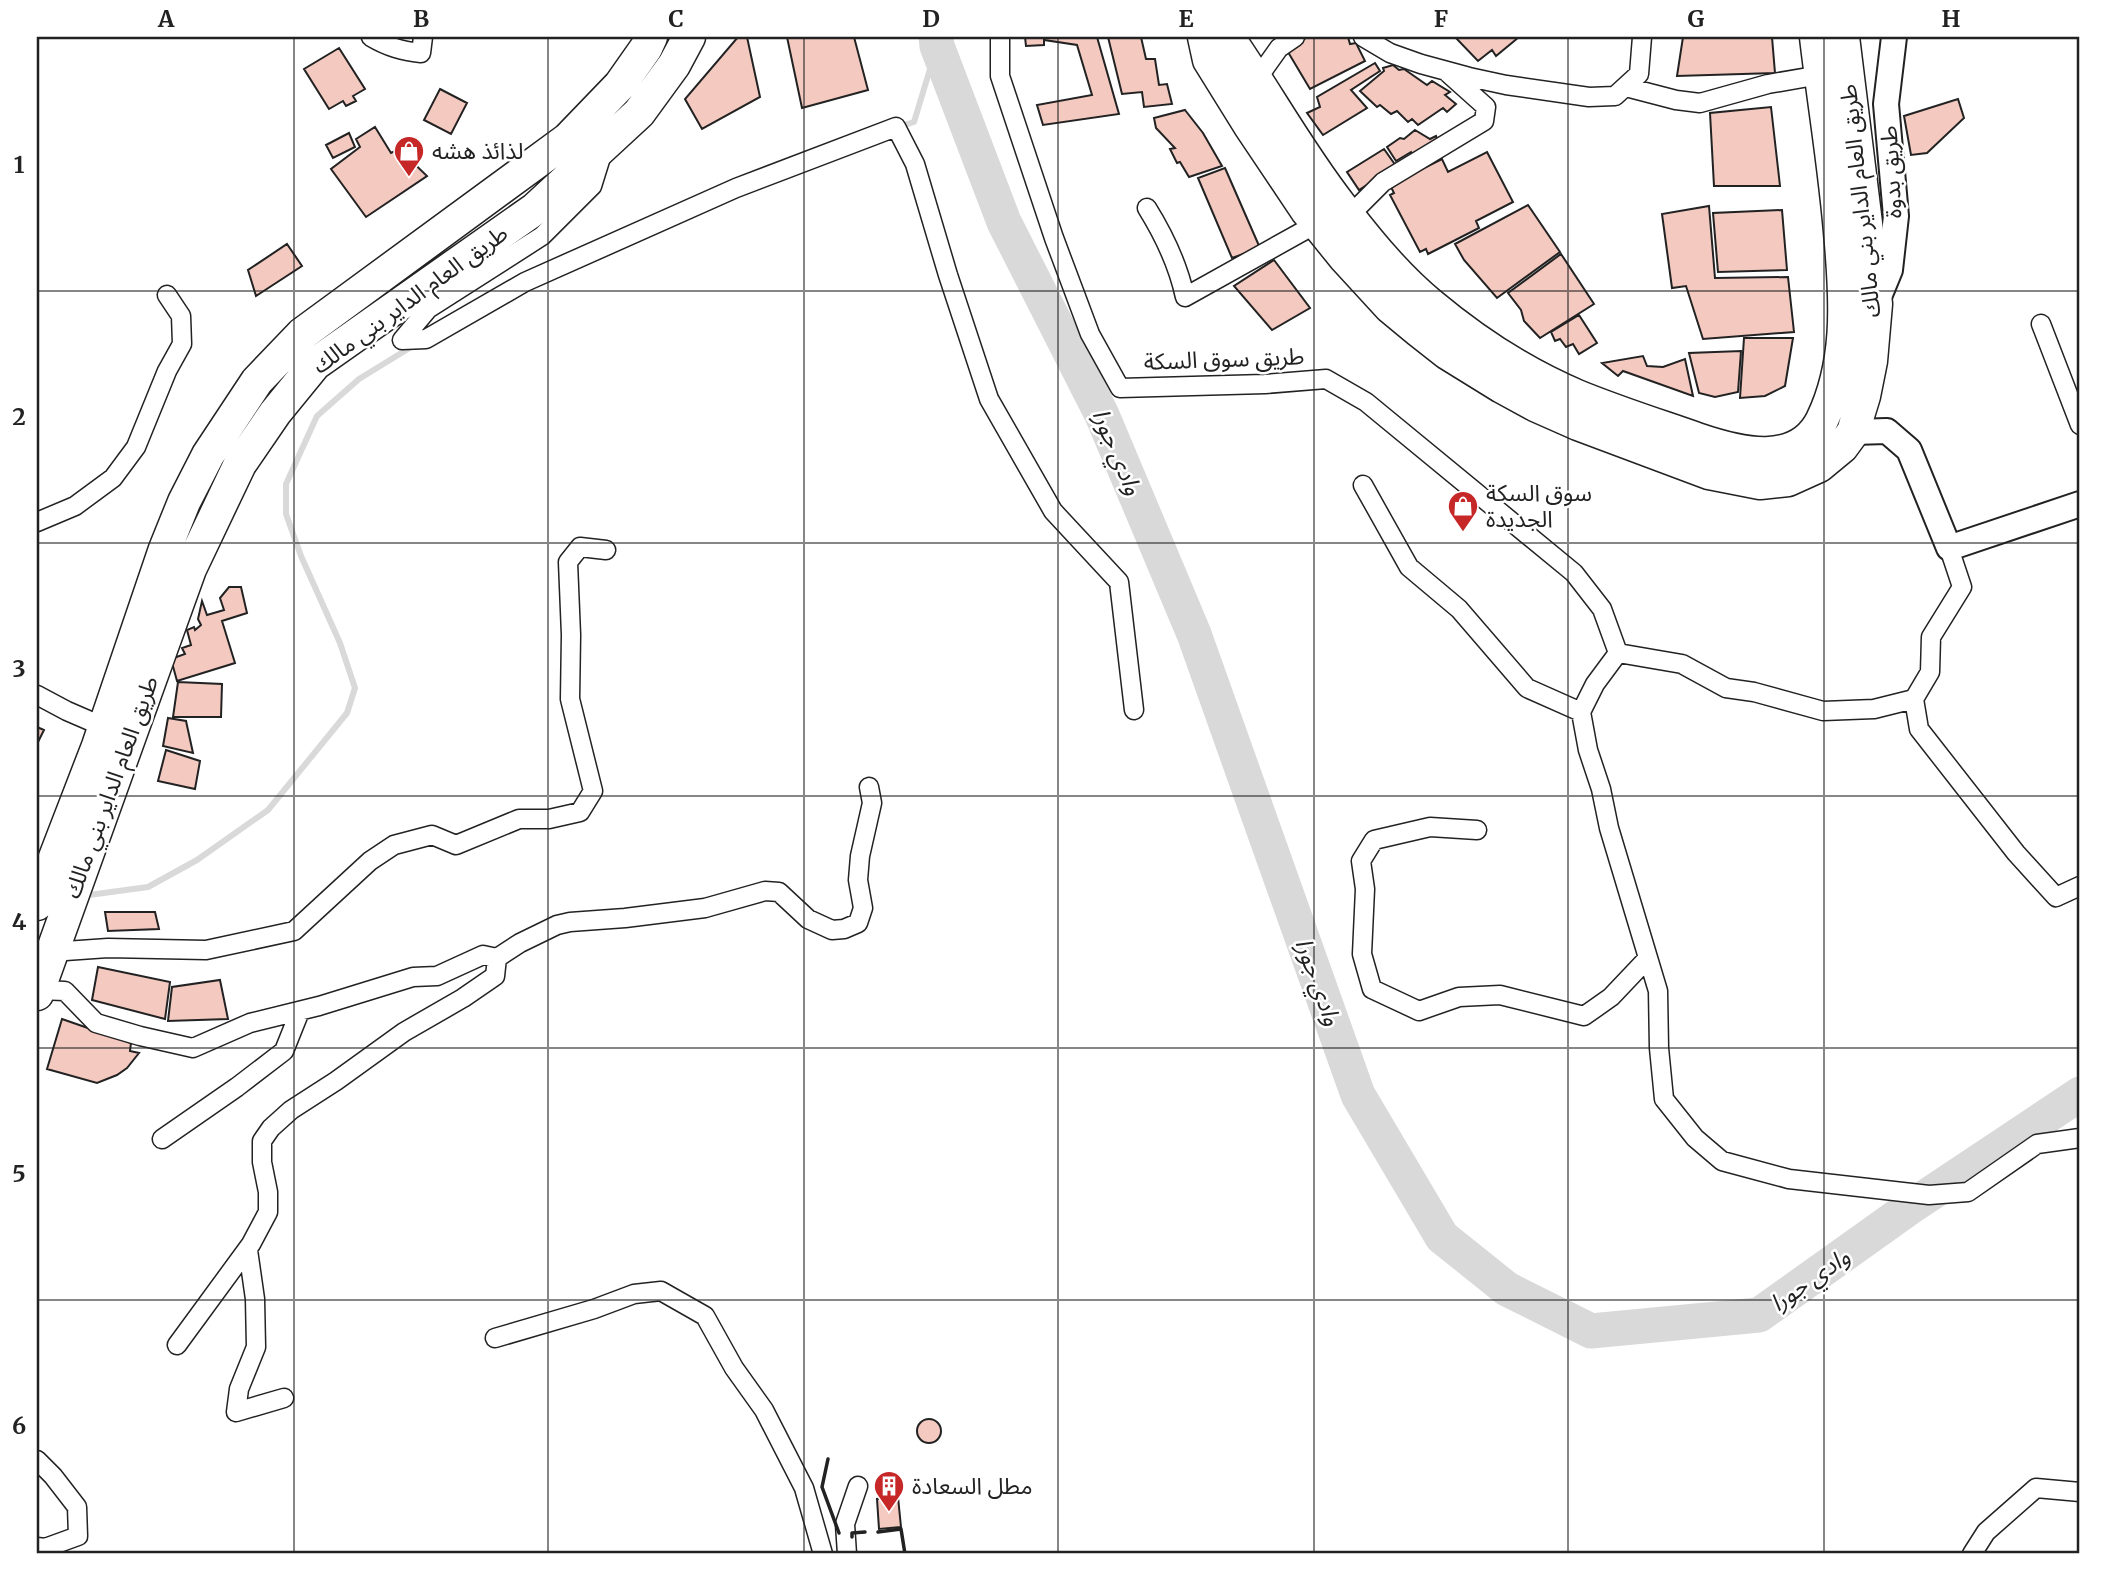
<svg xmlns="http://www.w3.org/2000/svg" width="2117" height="1591" font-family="Merriweather,'Noto Sans Arabic',serif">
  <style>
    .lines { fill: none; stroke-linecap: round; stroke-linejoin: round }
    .stream { stroke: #d9d9d9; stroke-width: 6 }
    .river { stroke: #d9d9d9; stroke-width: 35 }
    .building { fill: #f3c9c0; stroke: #222; stroke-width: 2 }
    .street-casing { stroke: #222; stroke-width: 21 }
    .secondary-casing { stroke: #222; stroke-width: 28 }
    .highway-casing { stroke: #222; stroke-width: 35 }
    .street { stroke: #fff; stroke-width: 18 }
    .secondary { stroke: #fff; stroke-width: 24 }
    .highway { stroke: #fff; stroke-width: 32 }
    .wall { stroke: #222; stroke-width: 3.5 }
    .grid { fill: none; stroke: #222; stroke-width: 2; stroke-opacity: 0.55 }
    .labels { text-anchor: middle; stroke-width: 5; stroke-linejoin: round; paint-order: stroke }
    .poi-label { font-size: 23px; fill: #222; stroke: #fff; text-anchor: start }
    .street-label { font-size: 23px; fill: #222; stroke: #fff }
    .water-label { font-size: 24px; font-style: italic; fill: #222; stroke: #fff }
    .neatline { fill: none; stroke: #222; stroke-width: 2.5 }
    .grid-label { font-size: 23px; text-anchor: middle; font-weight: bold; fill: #222 }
  </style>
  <rect width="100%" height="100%" fill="#fff"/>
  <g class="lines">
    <path class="stream" d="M898,127L914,122L937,46
      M89,895L148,887L197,860L268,810L347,713L355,688L340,643L301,556L286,514V484L317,416L359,379L416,344"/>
    <path class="river" d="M936,37L937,46L1004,222L1102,415L1194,634L1358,1095L1442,1237L1507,1289L1591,1331L1759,1315L1909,1208L2080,1094"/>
  </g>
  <path class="building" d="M738,37H747L760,97L702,129L685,99Z
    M787,37H854L868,90L802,108Z
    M1025,37H1097L1119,114L1043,125L1037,105L1092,95L1077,45L1044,40V45L1026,46Z
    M1108,37H1141L1146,59H1155L1159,85L1167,84L1172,104L1144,107L1142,92L1122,94Z
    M1308,37H1348L1350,44L1356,43L1365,61L1310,89L1285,47Z
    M1455,37H1519L1496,56L1492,50L1478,61Z
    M1683,37H1772L1775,73L1677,76Z
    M339,48L365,89L353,96L356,101L346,106L343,101L329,109L304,69Z
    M1375,63L1380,71L1351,90L1367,108L1323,135L1307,113L1320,107L1317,97Z
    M1393,65L1399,70L1404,69L1427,85L1432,81L1450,92L1445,95L1456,104L1447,112L1443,108L1418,125L1412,119L1408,122L1397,111L1391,114L1380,105L1377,107L1360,91L1384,71L1383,68Z
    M440,89L467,103L451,134L424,120Z
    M1958,99L1964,118L1927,153L1911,155L1904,116Z
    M1771,107L1780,186H1714L1710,113Z
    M1185,110L1203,133L1222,166L1189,177L1180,162L1177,163L1170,149L1175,148L1156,128L1154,118Z
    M375,127L391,153L399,149L427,176L366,217L331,169L360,147L356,139Z
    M1415,130L1430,139L1436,136L1438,142L1413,155L1411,152L1396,161L1387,147L1400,138L1404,139Z
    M349,133L355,147L333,158L326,145Z
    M1384,149L1396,166L1359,190L1347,172Z
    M1487,152L1513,202L1476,221L1479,228L1428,254L1426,249L1420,252L1390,195L1394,193L1390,185L1442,159L1448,172Z
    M1225,168L1260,248L1232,258L1198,178Z
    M1528,205L1560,252L1497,298L1464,260L1455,244Z
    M1709,206L1715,278L1788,277L1794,332L1703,339L1686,286L1672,288L1662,214Z
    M1782,210L1787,270L1718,272L1713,213Z
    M287,244L302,266L256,296L248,270Z
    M1561,254L1594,304L1540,338L1524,321L1521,310L1508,293Z
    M1274,260L1310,308L1272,330L1234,286Z
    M1579,315L1597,343L1579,354L1573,344L1566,347L1560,339L1555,341L1551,332Z
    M1744,338H1793L1785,386L1765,396L1740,398Z
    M1741,351L1738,392L1715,397L1699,393L1689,353Z
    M1643,356L1647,366L1663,367L1685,359L1693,396L1623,371L1618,376L1602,363Z
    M229,587H241L247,613L222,621L235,663L177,681L171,659L185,654L182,648L191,645L187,630L194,627L195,630L201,625L198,619L202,601L207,615L224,610L220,598Z
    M178,682L222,684L221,717H173Z
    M168,718L186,721L193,753L163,746Z
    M37,727L44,730L37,744Z
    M166,750L200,761L195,789L158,781Z
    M105,912H155L159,929L108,931Z
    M98,967L170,982L165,1019L92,1000Z
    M220,980L228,1019L168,1021L172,987Z
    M62,1019L131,1043L130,1051L139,1053L127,1068L117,1075L97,1083L47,1069Z
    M917 1431a12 12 0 1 1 24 0a12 12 0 1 1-24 0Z
    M898,1497L901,1527L879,1529L877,1499Z"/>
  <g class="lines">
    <g class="street-casing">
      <path id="street" d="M371,37C388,47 402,51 421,53L423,37
        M1000,37V76L1054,238L1090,334L1120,388L1265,384L1326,379L1366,402L1574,573L1602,609L1618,653
        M1363,37L1390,53L1421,64L1469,77L1506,85L1589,97L1615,96L1639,74L1642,37
        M1257,79L1279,48L1295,37
        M1626,87L1676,100L1700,103L1768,84L1820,75
        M1147,208C1165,237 1178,264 1185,297L1316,224
        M1349,216L1383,182L1484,121L1486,107L1448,73
        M2041,324L2080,425
        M402,340L426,339L525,282L736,188L896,127L915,164L948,275L989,399L1053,511L1119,582L1134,710
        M402,340L428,309L542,236L592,186L602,154
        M1363,485L1409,567L1459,609L1527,688L1581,712
        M37,522L75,506L113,478L136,447L167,371L182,344L181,316L167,295
        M1618,653L1595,684L1581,712L1588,750L1601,789L1609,828L1658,991L1659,1048L1664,1099L1695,1138L1722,1161L1789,1179L1929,1195L1968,1192L2037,1144L2080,1138
        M1618,653L1682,664L1726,688L1754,692L1823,711L1874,709L1914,699L1930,672L1931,637L1962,587L1949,548
        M37,695L67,711L104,727
        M1914,699L1919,729L2016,853L2056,897L2080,886
        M1477,830L1430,827L1374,840L1361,861L1365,889L1362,954L1372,989L1419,1011L1459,997L1500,995L1584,1016L1611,997L1648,958
        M51,952L108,948L206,950L294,931L370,861L394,845L432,835L456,845L519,819H549L580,812L593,791L570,699L571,635L568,562L580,547L606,550
        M497,958L520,943L557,925L570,922L625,918L705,908L765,891L779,892L808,919L832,930L844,929L858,923L863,908L858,880L860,856L872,803L869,787
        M38,990L65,991L96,1023L140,1036L193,1048L250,1023L319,1006L413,977L437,976L483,955L497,958L495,976L463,998L404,1032L336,1081L291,1110L271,1128L262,1141V1162L268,1192V1212L251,1244L177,1345
        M162,1139L237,1087L284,1051L300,1011
        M248,1250L255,1299L256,1347L239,1389L236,1412L284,1398
        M495,1338L594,1309L634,1294L661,1291L705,1316L734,1368L764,1410L804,1488L823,1554
        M37,1460L53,1476L77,1507L78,1536L45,1548L37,1547
        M847,1554L845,1524L858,1486
        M1972,1554L1986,1532L2036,1488L2080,1492"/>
    </g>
    <g class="secondary-casing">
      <path id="secondary" d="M1876,304L1890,270L1896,216L1886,104L1894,37
        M1853,432L1887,431L1909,450L1949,548L2080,504"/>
    </g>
    <g class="highway-casing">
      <path id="highway" d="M1204,37L1209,60L1250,126L1307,211L1345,258L1390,307L1419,331L1447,353L1502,387L1535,405L1578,424L1709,473L1760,483L1788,480L1819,466L1842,447L1853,432L1864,396L1871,361L1876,304L1843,37
        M1223,37L1234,46C1270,99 1301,155 1340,205C1367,240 1396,276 1430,304C1473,340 1525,374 1577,396C1616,412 1657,425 1697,439C1738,453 1798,469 1822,420C1849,364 1846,304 1841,244C1836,175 1824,106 1816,37
        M37,904L98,746L165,549L184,502L208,455L257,381L302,334L568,139L620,85L646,48L651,37
        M37,994L190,569L240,464L275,413L315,364L535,209L639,113L674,65L689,37"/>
    </g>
    <use href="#street" class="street"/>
    <use href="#secondary" class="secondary"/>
    <use href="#highway" class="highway"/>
    <path class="wall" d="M828,1459L822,1487L839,1533
      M878,1532L901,1529L905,1554
      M852,1537V1533L865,1532"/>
  </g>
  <path class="grid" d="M294,37V1554M548,37V1554M804,37V1554M1058,37V1554M1314,37V1554M1568,37V1554M1824,37V1554M37,291H2080M37,543H2080M37,796H2080M37,1048H2080M37,1300H2080"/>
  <defs>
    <g id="shop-pin" transform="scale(1.575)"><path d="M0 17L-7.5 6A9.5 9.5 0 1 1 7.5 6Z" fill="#c62828" stroke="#fff"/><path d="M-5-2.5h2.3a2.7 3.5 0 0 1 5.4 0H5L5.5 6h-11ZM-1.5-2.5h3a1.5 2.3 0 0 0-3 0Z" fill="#fff"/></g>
    <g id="building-pin" transform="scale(1.575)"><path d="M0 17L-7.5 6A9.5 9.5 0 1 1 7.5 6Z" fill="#c62828" stroke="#fff"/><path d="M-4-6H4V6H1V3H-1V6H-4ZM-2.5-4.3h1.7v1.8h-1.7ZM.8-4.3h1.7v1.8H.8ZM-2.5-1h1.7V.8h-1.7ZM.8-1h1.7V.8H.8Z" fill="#fff"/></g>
  </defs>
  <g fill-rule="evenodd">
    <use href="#shop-pin" x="409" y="151"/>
    <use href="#shop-pin" x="1463" y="506"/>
    <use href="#building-pin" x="889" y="1486"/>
  </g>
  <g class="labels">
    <g class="poi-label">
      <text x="432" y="159">لذائذ هشه</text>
      <text x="1486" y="501">سوق السكة<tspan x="1486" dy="26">الجديدة</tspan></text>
      <text x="912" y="1494">مطل السعادة</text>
    </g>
    <g class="street-label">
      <text transform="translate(1891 172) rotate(-93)" y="8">طريق بدوة</text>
      <text transform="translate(1860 201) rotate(-96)" y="8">طريق العام الداير بني مالك</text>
      <text transform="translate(410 299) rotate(-36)" y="8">طريق العام الداير بني مالك</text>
      <text transform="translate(1224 359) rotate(-2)" y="8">طريق سوق السكة</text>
      <text transform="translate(111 787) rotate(-70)" y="8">طريق العام الداير بني مالك</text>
    </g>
    <g class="water-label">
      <text transform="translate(1117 452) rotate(67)" y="8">وادي جورا</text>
      <text transform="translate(1318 982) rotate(70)" y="8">وادي جورا</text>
      <text transform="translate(1810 1280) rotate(-35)" y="8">وادي جورا</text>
    </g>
  </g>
  <rect width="2117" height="1591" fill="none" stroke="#ffffff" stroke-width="77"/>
  <rect x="38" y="38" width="2040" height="1514" class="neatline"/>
  <g class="grid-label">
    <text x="166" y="27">A</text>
    <text x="421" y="27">B</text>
    <text x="676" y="27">C</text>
    <text x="931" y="27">D</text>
    <text x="1186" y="27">E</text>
    <text x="1441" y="27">F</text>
    <text x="1696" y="27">G</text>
    <text x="1951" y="27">H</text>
    <text x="19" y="173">1</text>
    <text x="19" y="425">2</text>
    <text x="19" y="677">3</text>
    <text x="19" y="930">4</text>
    <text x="19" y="1182">5</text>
    <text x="19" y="1434">6</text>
  </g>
</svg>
